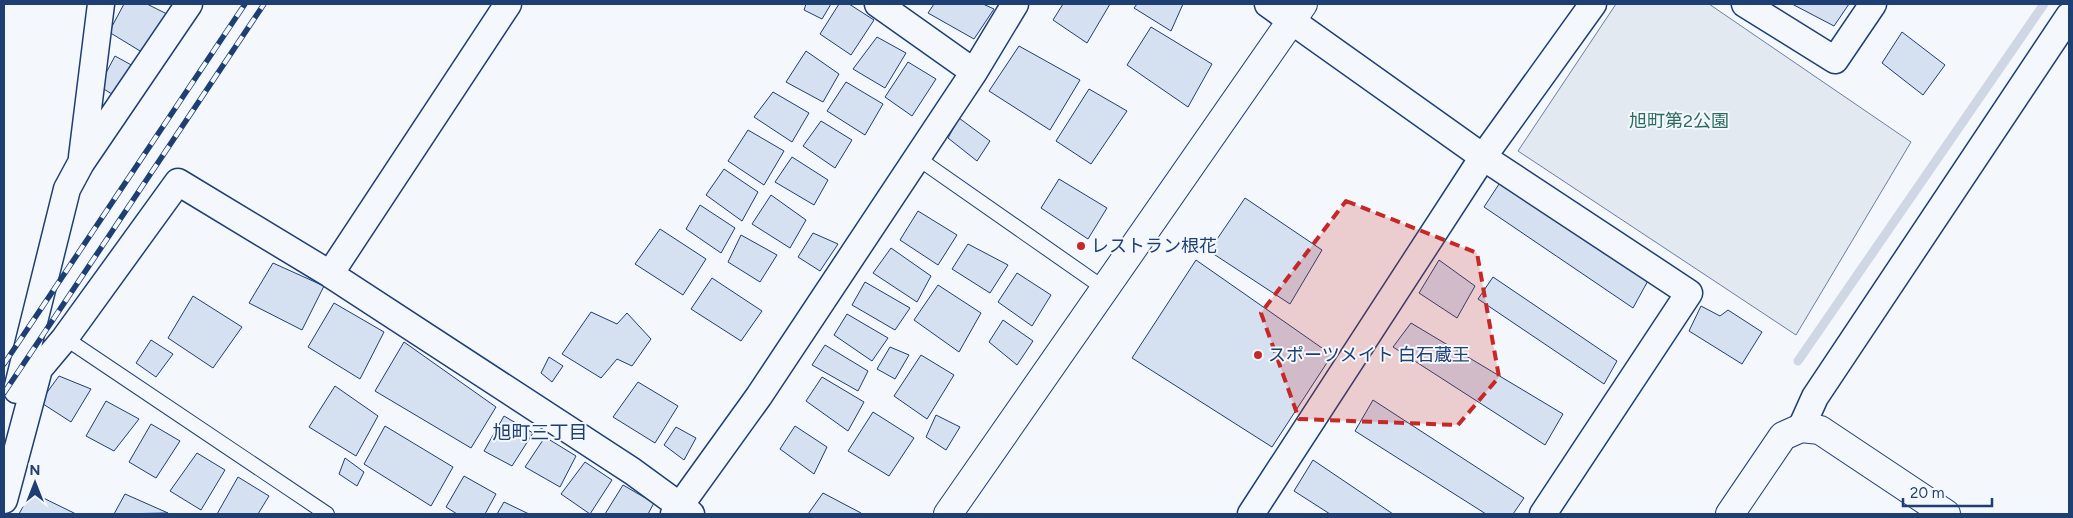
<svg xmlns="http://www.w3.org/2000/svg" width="2073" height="518" font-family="Figtree,'Noto Sans JP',sans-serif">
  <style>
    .green { fill: #e3e9f0; stroke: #687fa3 }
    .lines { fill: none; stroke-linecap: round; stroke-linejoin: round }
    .stream { stroke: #cfd7e4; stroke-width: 9 }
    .building { fill: #d5e0f0; stroke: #1d3f73 }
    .service-casing { stroke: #1d3f73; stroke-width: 16 }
    .minor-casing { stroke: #1d3f73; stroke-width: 29 }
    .tertiary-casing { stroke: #1d3f73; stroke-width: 30 }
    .service { stroke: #f4f7fb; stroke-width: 14 }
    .minor { stroke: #f4f7fb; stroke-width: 26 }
    .tertiary { stroke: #f4f7fb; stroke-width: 28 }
    .rail-casing { stroke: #1d3f73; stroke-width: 5.5 }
    .rail { stroke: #f4f7fb; stroke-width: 4; stroke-dasharray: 11; stroke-linecap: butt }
    .marked { fill: #c62828; fill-opacity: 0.2; stroke: #c62828; stroke-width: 4; stroke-dasharray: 10 6; stroke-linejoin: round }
    .poi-dot { fill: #c62828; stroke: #f4f7fb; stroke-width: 2 }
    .labels { text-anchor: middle; stroke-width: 4; stroke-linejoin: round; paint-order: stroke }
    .park-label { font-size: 18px; fill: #2c6c60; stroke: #f4f7fb }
    .poi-label { font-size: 18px; fill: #1d3f73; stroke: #f4f7fb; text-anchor: start }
    .neighbourhood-label { font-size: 19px; fill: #1d3f73; stroke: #f4f7fb }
  </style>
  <rect width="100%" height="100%" fill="#f4f7fb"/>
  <path class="green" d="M1616,4H1709L1911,142L1796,335L1518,151Z"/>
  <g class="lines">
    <path class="stream" d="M1798,361L2044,4"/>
  </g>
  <path class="building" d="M124,4H147L169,15L145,54L109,32Z
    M806,4H831L822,19L804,10Z
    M839,4H849L874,20L851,55L820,34Z
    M934,4H983L994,9L974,39L928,13Z
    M1063,4H1110L1087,43L1053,20Z
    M1137,4H1183L1171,31L1134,8Z
    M1792,4H1849L1834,26Z
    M1151,27L1212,64L1188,107L1127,65Z
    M1902,32L1945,65L1923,95L1882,63Z
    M877,37L906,53L885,88L853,69Z
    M1019,46L1080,80L1050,130L989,91Z
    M806,51L839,74L823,102L786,82Z
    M115,56L135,67L115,96L99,86Z
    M908,62L936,79L912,116L885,97Z
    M846,82L883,104L865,135L827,111Z
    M1089,89L1127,111L1091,164L1056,141Z
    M773,92L809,113L792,142L754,117Z
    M959,118L990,141L977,161L948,138Z
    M821,121L852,140L835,168L803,146Z
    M748,130L784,151L764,185L728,161Z
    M792,157L828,180L814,205L775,182Z
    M724,169L758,192L742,221L706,195Z
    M1059,179L1107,208L1088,239L1041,208Z
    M1501,181L1650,277L1633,308L1484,207Z
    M771,195L806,220L790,248L752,224Z
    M1245,198L1322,250L1290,304L1209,251Z
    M700,205L735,228L721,253L686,229Z
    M918,211L957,235L938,265L900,240Z
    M660,229L706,259L683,295L635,264Z
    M813,233L838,244L820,271L798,257Z
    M741,235L777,255L760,282L728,262Z
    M968,244L1008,265L990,293L952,269Z
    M891,248L931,276L917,302L873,273Z
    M1196,260L1332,355L1272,447L1132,358Z
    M1439,260L1475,286L1457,318L1419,293Z
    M273,263L324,286L302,330L249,303Z
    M1017,273L1051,295L1032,326L998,302Z
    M1493,277L1617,361L1604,384L1478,299Z
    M712,278L762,311L741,341L691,309Z
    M865,282L910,308L895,330L852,305Z
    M938,285L981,313L959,352L914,320Z
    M193,296L242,327L213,368L168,338Z
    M334,303L384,332L360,379L308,347Z
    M1701,306L1720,316L1728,310L1762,332L1742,364L1689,331Z
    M591,312L617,324L627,313L651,339L632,366L617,359L601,378L562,354Z
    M847,314L888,338L872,361L834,335Z
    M1003,320L1033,341L1017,365L989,342Z
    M1411,323L1563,414L1545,445L1393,347Z
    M151,340L173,354L156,377L136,363Z
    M404,342L496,407L471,448L375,391Z
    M825,345L868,371L858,391L812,365Z
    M890,347L909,355L895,379L877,369Z
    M921,355L954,375L927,419L894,396Z
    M549,357L563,366L552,382L541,373Z
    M59,376L91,389L71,422L40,402Z
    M822,377L864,402L848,431L806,401Z
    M638,382L678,406L655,443L613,417Z
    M335,386L378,416L356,456L309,427Z
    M1373,400L1524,498L1513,514H1486L1355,431Z
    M106,401L139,419L114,451L86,436Z
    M873,412L914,438L889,476L848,451Z
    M936,415L960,427L946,450L926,437Z
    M504,416L533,433L512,466L484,451Z
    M151,424L180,441L156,478L129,462Z
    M385,426L453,467L431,506L364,464Z
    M795,426L827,447L814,474L780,449Z
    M676,427L696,438L684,460L664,445Z
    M545,437L576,456L560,487L525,467Z
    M197,453L225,470L201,510L170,491Z
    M345,458L364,472L357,486L339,474Z
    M1313,460L1393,514H1330L1294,491Z
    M585,462L612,480L590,514L561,494Z
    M464,476L496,494L485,514H457L446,507Z
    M238,477L269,496L258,514H217Z
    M623,485L654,503L648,514H605Z
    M31,492L76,514H19Z
    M823,493L861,513L860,514H808Z
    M125,494L168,513L114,514Z
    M504,502L529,514H497Z"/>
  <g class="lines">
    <g class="service-casing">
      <path id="service" d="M916,157L1105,289
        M65,338L327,514"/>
    </g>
    <g class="minor-casing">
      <path id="minor" d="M878,4L974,72
        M1268,4L1483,157L1689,293L1543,514
        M1745,4L1835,60L1873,4
        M82,157L101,4
        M330,274L508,4
        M17,390L67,189L81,163L189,4
        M1801,428L1815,397L2069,16
        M4,500L39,369L65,338L178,182L330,274L632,471L691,514
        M674,514L759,396L974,72L1015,4
        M1251,514L1483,157L1593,4"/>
    </g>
    <g class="tertiary-casing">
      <path id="tertiary" d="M948,514L1303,4
        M1730,514L1783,436L1801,428L1820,430L1946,514"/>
    </g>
    <use href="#service" class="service"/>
    <use href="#minor" class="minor"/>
    <use href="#tertiary" class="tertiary"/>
    <g class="rail-casing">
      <path id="rail" d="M4,364L245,4
        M4,393L264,4"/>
    </g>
    <use href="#rail" class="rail"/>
  </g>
  <path class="marked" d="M1346,201L1477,253L1499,377L1458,425L1299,419L1261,313Z"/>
  <g class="poi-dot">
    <circle cx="1081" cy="246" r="5"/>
    <circle cx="1258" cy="355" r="5"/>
  </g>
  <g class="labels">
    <g class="park-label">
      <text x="1679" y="127">旭町第2公園</text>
    </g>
    <g class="poi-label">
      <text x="1091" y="252">レストラン根花</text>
      <text x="1268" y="361">スポーツメイト 白石蔵王</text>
    </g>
    <g class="neighbourhood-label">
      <text x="540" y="439">旭町三丁目</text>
    </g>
  </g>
  <rect width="2073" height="518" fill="none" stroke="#1d3f73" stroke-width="10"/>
  <g transform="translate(35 483)" stroke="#f4f7fb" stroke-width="4" paint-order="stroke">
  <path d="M0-4L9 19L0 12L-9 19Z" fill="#1d3f73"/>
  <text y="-8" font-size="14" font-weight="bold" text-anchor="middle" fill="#1d3f73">N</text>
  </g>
  <path d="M1903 498v8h89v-8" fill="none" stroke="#1d3f73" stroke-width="2.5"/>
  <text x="1910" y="498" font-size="15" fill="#1d3f73" stroke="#f4f7fb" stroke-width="4" paint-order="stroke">20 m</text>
</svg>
